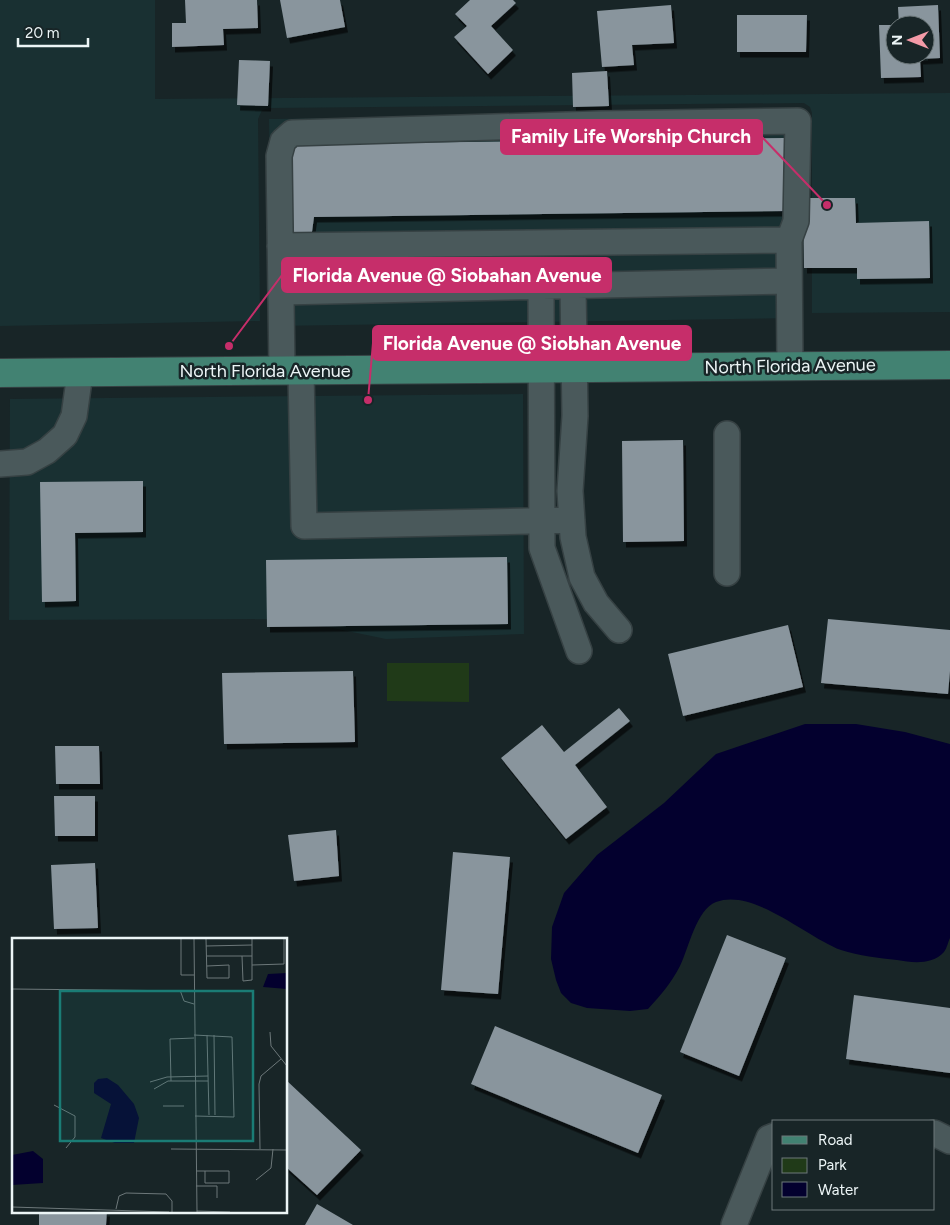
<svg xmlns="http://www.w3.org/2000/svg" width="950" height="1225" font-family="Figtree,sans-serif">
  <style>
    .built { fill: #193032 }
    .green { fill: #203a18 }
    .water { fill: #03002e }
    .building { fill: #89959d; filter: url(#shadow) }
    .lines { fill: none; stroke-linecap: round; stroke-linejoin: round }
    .minor-casing { stroke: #364143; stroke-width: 28 }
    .major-casing { stroke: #364143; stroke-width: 30 }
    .minor { stroke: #4a595b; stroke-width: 25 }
    .major { stroke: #428272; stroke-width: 28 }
    .labels { text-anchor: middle; stroke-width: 5; stroke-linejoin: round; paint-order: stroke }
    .street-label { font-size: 18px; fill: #ecf5f6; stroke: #182527 }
    .inset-road { fill: none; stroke: #6d787a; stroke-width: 1 }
    .view { fill: #1a7c75; fill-opacity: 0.15; stroke: #1a7c75; stroke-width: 2.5 }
    .inset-edge { fill: none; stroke: #ecf5f6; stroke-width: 2.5 }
    .leader { fill: none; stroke: #c62e6a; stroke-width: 2 }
    .callout-dot { fill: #c62e6a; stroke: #182527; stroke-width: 2 }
    .callout { fill: #c62e6a; stroke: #c62e6a; stroke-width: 2 }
    .callout-label { font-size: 19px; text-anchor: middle; font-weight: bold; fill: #fff }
  </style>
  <defs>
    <filter id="shadow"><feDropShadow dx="3" dy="5.5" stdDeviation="0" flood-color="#0009"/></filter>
  </defs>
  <rect width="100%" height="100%" fill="#182527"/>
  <path class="built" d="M0,0H155V99L950,93V312L812,313V113L810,107L804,103L270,108L262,110L258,119L260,321L0,326Z
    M800,113L801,318L272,326L269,119Z
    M523,394L524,634L386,639L289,619L9,620L10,399Z"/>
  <path class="green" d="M387,663H469V702L387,701Z"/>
  <path class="water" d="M805,724H856L905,732L950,744V938C948,942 947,948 944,952C932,965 913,963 897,960C879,958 859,956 841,950C806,937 754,888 716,902C696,910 689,948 680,966C671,983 661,995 648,1009L630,1011L587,1008L571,1003L561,993L556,980L551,959L552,927L564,893L597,855L664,803L716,754Z"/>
  <path class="building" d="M185,0H257L258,28L223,29L224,45L172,47V23H186Z
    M280,0H340L345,27L287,38Z
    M470,0H513L516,3L491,26L513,50L488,74L454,37L467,26L455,14Z
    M671,5L674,43L632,45L634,65L602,67L597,11Z
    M938,5L940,58L920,59L921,77L881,78L879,25H895V55H925V25H899L898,7Z
    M737,15H807L806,52H737Z
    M239,60L270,61L268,106L237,105Z
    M607,71L609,106L573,107L572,73Z
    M785,138V211L314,217L311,239L293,238L289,225V161L292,150L300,144Z
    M803,198H855L856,223L929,221L930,278L857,279V268H804Z
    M683,440L684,541L623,542L622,441Z
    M143,481V532L75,533L76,601L42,602L40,482Z
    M507,557L508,624L267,627L266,560Z
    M828,619L950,630V671L948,694L821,683Z
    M788,625L803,687L683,716L668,654Z
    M353,671L355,742L224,744L222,673Z
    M619,708L630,721L575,765L607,807L566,839L501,758L542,725L564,752Z
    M55,746H99L100,784H56Z
    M54,796H95V836H55Z
    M336,830L339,876L294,881L288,835Z
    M453,852L510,857L498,994L441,990Z
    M95,863L98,928L54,929L51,865Z
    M727,935L786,958L739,1076L680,1052Z
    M854,995L950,1008V1073L846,1059Z
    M495,1026L662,1095L638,1153L471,1084Z
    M286,1080L361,1150L317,1195L286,1167Z
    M317,1204L353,1225H305Z
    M39,1211H107L106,1225H39Z"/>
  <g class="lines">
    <g class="minor-casing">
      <path id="minor" d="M280,246L789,240
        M573,287L575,416L570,491L573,537L582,577L596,603L619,630
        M541,288L542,548L579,651
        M281,292L789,281
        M282,371L279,156L283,141L292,133L599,124L798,121L796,221L789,240L790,366
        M301,371L304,526L572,520
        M0,464L27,462L47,451L65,435L74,416L80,373
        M727,573V434
        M934,1133L950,1141
        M734,1225L769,1138L774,1136"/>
    </g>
    <g class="major-casing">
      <path id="major" d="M0,373L950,365"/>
    </g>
    <use href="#minor" class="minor"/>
    <use href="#major" class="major"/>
  </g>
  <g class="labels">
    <g class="street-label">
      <text transform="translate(790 366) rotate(-1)" y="6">North Florida Avenue</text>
      <text x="265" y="377">North Florida Avenue</text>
    </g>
  </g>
  <g transform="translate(12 938)">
    <rect width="275" height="275" fill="#182527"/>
    <path d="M275,35V51L251,49L256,36ZM95,140L106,147L122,166L127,180L122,205H103L89,200L99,166L82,155V145L86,141ZM21,213L31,221V245L0,247V217Z" fill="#03002e"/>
    <path class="inset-road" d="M169,1V37H182M182,1L185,274M194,1L195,40H217V27L195,28M240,1V27L272,26V1M194,8L240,7M195,18H240M230,18L231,43L240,42V27M0,51L182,53M168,52L172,63L182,66M258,94L259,108L275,128M182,97L220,99L222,179L183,178M195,97L197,177M202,97L203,177M159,143L158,101L182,100M138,144L155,139L196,138M142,151L156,143H196M42,167L63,178V199L54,210M151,168H172M159,211L275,212M248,211L247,146L249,138L269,121M184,233H217V245H193V233M244,242L259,230L261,211M184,248H205V260M0,269L157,274M104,271L107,258L114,255L154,256L160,263V274M185,273L218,274"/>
    <path class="view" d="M48,53H241V203H48Z"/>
    <rect width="275" height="275" class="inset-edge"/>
  </g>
  <path class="leader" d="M827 205L762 137M229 346L282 275M368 400L373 343"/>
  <g class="callout-dot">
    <circle cx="827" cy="205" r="5"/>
    <circle cx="229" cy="346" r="5"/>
    <circle cx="368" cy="400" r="5"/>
  </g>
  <g class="callout">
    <rect x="501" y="120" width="261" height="34" rx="5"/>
    <rect x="282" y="258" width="329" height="34" rx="5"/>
    <rect x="373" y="326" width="318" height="34" rx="5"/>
  </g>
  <g class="callout-label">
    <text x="631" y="143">Family Life Worship Church</text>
    <text x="447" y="282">Florida Avenue @ Siobahan Avenue</text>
    <text x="532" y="350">Florida Avenue @ Siobhan Avenue</text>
  </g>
  <rect x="772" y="1120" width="162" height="90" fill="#182527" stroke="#6d787a"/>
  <rect x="782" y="1136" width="25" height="8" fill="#428272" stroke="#6d787a"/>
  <text x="818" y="1145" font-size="15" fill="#ecf5f6">Road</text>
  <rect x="782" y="1158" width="25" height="15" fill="#203a18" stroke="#6d787a"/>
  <text x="818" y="1170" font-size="15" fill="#ecf5f6">Park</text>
  <rect x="782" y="1182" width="25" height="15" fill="#03002e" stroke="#6d787a"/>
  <text x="818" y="1195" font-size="15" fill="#ecf5f6">Water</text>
  <g transform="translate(910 40) rotate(270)"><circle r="24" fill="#182527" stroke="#6d787a"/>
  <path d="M0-4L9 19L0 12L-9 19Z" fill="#f39aa7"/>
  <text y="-8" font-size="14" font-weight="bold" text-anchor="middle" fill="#ecf5f6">N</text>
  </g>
  <path d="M18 38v8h70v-8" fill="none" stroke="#ecf5f6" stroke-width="2.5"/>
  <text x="25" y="38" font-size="15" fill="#ecf5f6" stroke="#182527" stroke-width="4" paint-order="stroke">20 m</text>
</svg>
